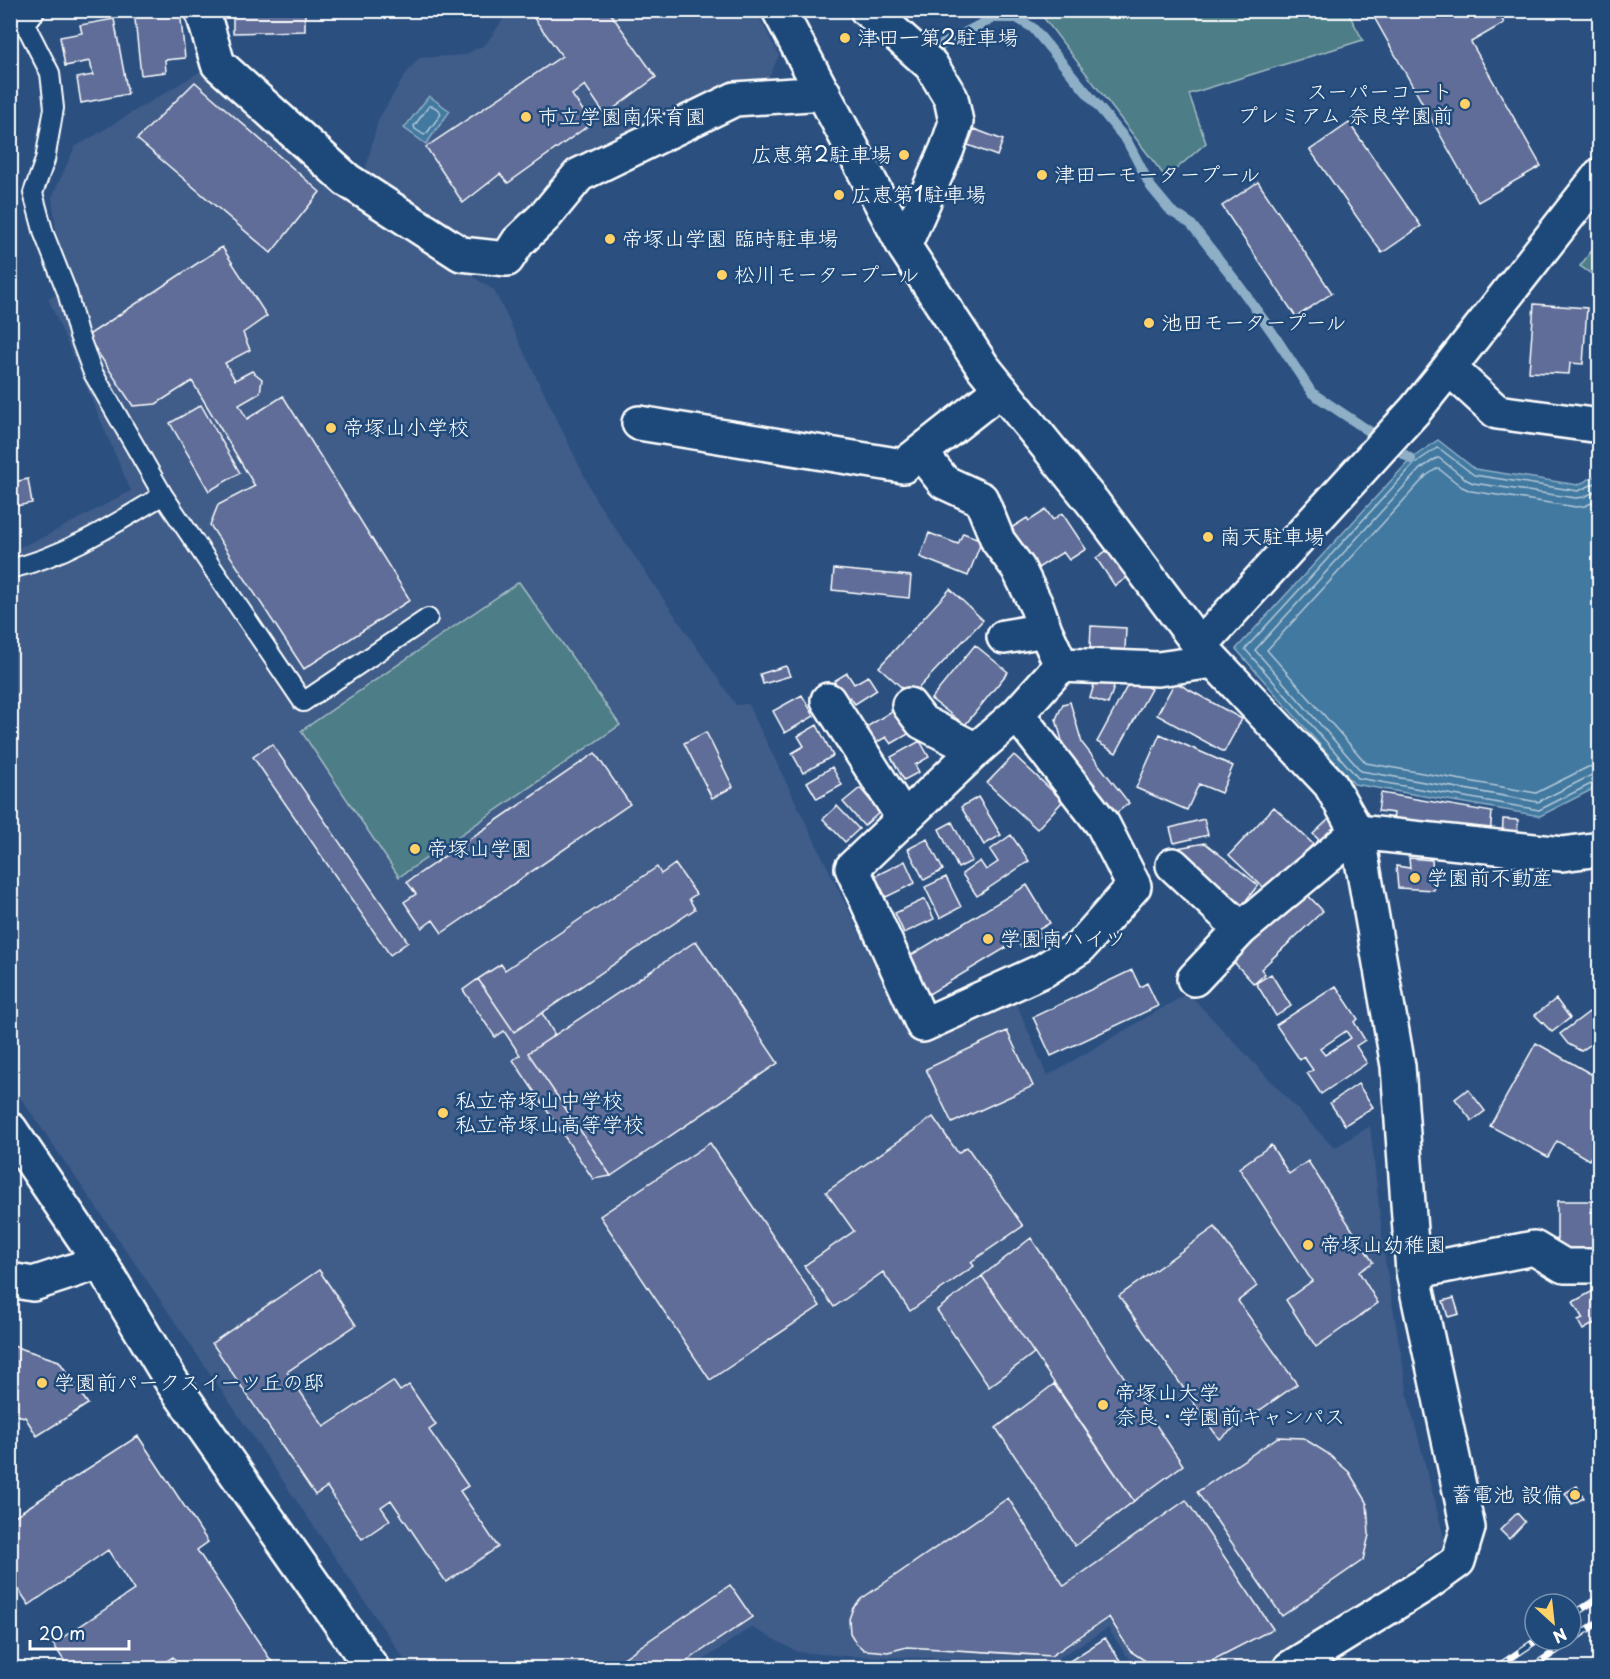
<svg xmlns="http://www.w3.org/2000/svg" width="1610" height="1679" font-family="'Playpen Sans','Klee One',sans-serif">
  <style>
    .built { fill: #3f5c89 }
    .green { fill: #4e7e88; stroke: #a6bec4; stroke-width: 1.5 }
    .water { fill: #4379a0; stroke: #8eafc6; stroke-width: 1.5 }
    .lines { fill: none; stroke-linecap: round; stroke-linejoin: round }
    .shore { stroke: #b4c9d9; stroke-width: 1.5 }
    .stream { stroke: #8eafc6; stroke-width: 10 }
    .building { fill: #5f6d98; stroke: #fff; stroke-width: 1.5; fill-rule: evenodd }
    .service-casing { stroke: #fff; stroke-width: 22 }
    .minor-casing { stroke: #fff; stroke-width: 38 }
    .tertiary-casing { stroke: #fff; stroke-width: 38 }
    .service { stroke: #1f4a7a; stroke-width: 18 }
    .minor { stroke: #1f4a7a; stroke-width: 33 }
    .tertiary { stroke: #1f4a7a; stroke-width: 33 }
    .rail-casing { stroke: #fff; stroke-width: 7 }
    .rail { stroke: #1f4a7a; stroke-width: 4.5; stroke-dasharray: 14; stroke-linecap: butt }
    .poi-dot { fill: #ffd166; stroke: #1f4a7a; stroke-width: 2 }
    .labels { text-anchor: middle; stroke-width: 5; stroke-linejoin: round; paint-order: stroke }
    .poi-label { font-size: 21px; fill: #fff; stroke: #1f4a7a; text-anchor: start }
  </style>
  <rect width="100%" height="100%" fill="#2b5080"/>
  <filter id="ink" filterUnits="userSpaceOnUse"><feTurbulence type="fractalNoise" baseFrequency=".0167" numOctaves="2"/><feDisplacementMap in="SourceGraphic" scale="12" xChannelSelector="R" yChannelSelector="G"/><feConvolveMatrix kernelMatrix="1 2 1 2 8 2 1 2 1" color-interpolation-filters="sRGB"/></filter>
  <g filter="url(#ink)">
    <path class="built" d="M509,11H756L779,55L767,82L745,81L730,89L686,101L619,139L566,164L501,245L479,248L363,180L378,120L405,75L419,58L464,55L486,44Z
      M203,70L227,96L351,200L494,290L596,500L736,705L748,704L912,1041L1015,1000L1047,1076L1188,993L1334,1148L1370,1126L1385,1260L1409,1402L1446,1545L1264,1668H1139L1124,1652L1108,1628L1053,1661L845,1656L798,1652L751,1627L692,1668H410L150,1285L11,1084L10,551L44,537L131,491L48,298L73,289L58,248L52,197L75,147Z"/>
    <path class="green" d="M1046,11H1347L1363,40L1189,94L1206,143L1166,178L1043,17Z
      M1599,241V279L1580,266Z
      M519,582L620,725L399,877L301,731Z"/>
    <path class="water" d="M429,96L450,111L426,144L404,128Z
      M1438,440L1475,469L1578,485L1599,474V786L1540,816L1354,784L1236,649L1411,459Z"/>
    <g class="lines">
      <path class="shore" d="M429,106C433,105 440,110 441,114L427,133L424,135L415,129L414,126Z
        M1600,481L1578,491L1474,475L1440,449L1437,448L1415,463L1245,649L1358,778L1539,810L1595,782L1600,781
        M1600,489L1584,497L1576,498L1473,483L1467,480L1439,458H1437L1420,469L1255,650L1361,771L1538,802L1592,775L1600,774
        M1600,499L1585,506L1576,507L1471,491L1462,487L1439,469H1436L1426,476L1267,650L1366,763L1536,793L1588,767L1600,765"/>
      <path class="stream" d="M924,50L928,52L993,18H1017L1033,28L1127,141L1151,187L1171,211L1191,224L1235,280L1272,332L1312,393L1411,459"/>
    </g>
    <path class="building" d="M134,10H180L185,58L165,60L166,72L141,75Z
      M233,10H305V31L233,33Z
      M542,10H608L656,77L605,115L585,85L572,95L592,123L508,183L500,174L463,203L426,147L562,56L533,17Z
      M1370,10H1497L1504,23L1471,42L1541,166L1478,202Z
      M114,19L128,94L81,103L77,78L93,75L90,61L65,66L60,37L82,33L80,25Z
      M195,82L320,192L271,253L137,139Z
      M1349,123L1421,226L1382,253L1310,150Z
      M974,129L1003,140L997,156L968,145Z
      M1258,182L1332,293L1296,317L1222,206Z
      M222,247L267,316L243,333L250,350L225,363L235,380L252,371L262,379L260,393L239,405L247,419L283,396L410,600L304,669L210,525L218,505L255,486L192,381L156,404L133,406L87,336Z
      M1534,304L1587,308L1583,364L1570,363L1569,374L1529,372Z
      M201,405L240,473L209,491L170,423Z
      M10,464L14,482L28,479L32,503L11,507Z
      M1046,510L1053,520L1062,513L1086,549L1069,560L1063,552L1038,568L1011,528L1027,518L1029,521Z
      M929,533L958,544L963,533L982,540L968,576L920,557Z
      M1109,549L1129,576L1115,586L1096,558Z
      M834,569L911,576L909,598L832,590Z
      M950,589L983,620L911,696L879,667Z
      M1091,626L1126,628L1125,650L1090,648Z
      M975,645L1008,672L965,725L931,699Z
      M786,666L790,676L763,684L760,674Z
      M847,673L854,684L868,676L877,690L855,704L850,697L846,700L834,681Z
      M1096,678L1115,684L1108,704L1090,698Z
      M1131,679L1151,689L1116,753L1097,742Z
      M1175,682L1242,719L1224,752L1157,715Z
      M802,695L814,716L785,733L773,711Z
      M1070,702L1082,743L1129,803L1115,814L1064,748L1056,719L1063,704Z
      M895,709L910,733L891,744L886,737L874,744L865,728Z
      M817,725L833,756L803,773L792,753L804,746L798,736Z
      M706,732L733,787L712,798L684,743Z
      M1160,734L1233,766L1221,793L1199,784L1187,810L1136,788Z
      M920,741L929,757L915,765L919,772L904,780L891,757Z
      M272,744L408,942L390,955L253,757Z
      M595,753L630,804L442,933L433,920L422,928L404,902L416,894L407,882Z
      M1014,755L1063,801L1037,829L987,783Z
      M832,767L842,785L817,799L807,782Z
      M860,788L880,812L864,826L843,802Z
      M1381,793L1492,812L1490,835L1392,827L1394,813L1378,811Z
      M978,797L1001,835L984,845L961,807Z
      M837,806L859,829L845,842L823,819Z
      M1274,807L1313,844L1268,892L1229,855Z
      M1204,819L1208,835L1174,843L1170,828Z
      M1329,819L1342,833L1327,848L1313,834Z
      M1503,819L1518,820L1517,841L1502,840Z
      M952,822L972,861L958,868L939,829Z
      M1011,835L1029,861L977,896L962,874L980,861L986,870L998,862L990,850Z
      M927,839L943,870L924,880L908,849Z
      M1205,843L1258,885L1240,908L1166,850Z
      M1409,858L1432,860L1434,890L1398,888L1396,866L1410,868Z
      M905,861L915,883L886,897L875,876Z
      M675,864L696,894L689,899L695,909L514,1032L478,979L501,964L505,970L657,867L661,874Z
      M946,877L961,907L940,918L925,887Z
      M1027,885L1050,923L1038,930L1041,936L1022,948L1017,941L929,994L908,957Z
      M1299,886L1323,911L1261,969L1265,974L1254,984L1232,960Z
      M925,899L934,919L904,933L895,913Z
      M696,941L778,1063L611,1176L528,1053Z
      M1132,970L1140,987L1147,983L1158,1006L1051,1056L1033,1017Z
      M1271,974L1291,1006L1276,1016L1256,983Z
      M478,979L514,1032L542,1013L555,1035L528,1053L611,1176L593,1179L513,1060L520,1055L504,1031L495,1037L463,990Z
      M1336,986L1358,1019L1354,1022L1365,1040L1356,1046L1367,1063L1321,1094L1307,1073L1313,1070L1304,1057L1300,1060L1276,1025ZM1346,1031L1351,1038L1325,1055L1320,1049Z
      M1556,999L1570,1018L1552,1032L1535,1015Z
      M1589,1012L1600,1025V1038L1581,1051L1568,1044L1560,1034Z
      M1007,1031L1033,1086L952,1123L926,1069Z
      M1536,1043L1600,1079V1142L1589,1160L1557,1141L1548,1157L1490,1126Z
      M1358,1084L1373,1107L1345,1125L1330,1103Z
      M1468,1089L1485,1111L1472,1121L1455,1099Z
      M933,1117L958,1153L967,1147L1023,1226L971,1262L974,1266L910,1311L883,1272L834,1307L804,1266L854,1231L826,1192Z
      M710,1143L820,1306L710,1380L600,1216Z
      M1271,1145L1289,1174L1308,1161L1373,1262L1359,1272L1378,1303L1316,1347L1286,1300L1312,1281L1239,1168Z
      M1557,1201H1591V1212H1600V1257H1573V1249L1557,1250Z
      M1215,1227L1257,1286L1238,1301L1297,1384L1219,1439L1119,1296Z
      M1031,1238L1183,1465L1134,1501L982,1276Z
      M319,1270L356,1325L287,1372L324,1427L393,1381L400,1391L409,1385L436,1425L429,1430L468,1486L460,1491L498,1547L446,1582L391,1500L381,1507L390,1520L362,1539L327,1487L315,1495L212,1343Z
      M982,1276L1034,1353L989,1387L937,1310Z
      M1600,1287V1320L1583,1330L1578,1321L1583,1319L1573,1302Z
      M1454,1298L1459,1314L1448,1317L1443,1301Z
      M10,1345L59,1361L88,1404L37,1436L25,1417L10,1414Z
      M1054,1384L1134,1501L1075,1546L996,1428Z
      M138,1436L208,1542L197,1550L276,1668H181L173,1657L156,1668H69L53,1644L134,1590L108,1550L29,1605L10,1577V1519Z
      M1278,1437L1303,1438L1327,1453L1349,1472L1367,1502L1369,1535L1363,1560L1282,1616L1197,1492Z
      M1577,1486L1584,1498L1572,1504L1565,1493Z
      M1008,1498L1064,1586L1186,1500L1273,1629L1207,1663L1147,1662L1130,1651L1109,1617L1051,1656L907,1647L888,1652L877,1651L864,1650L856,1643L850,1633L849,1619L853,1608L861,1599Z
      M1517,1513L1525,1522L1509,1539L1500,1530Z
      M730,1585L752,1617L676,1668H609Z
      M1105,1638L1125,1668H1059Z"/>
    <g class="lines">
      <g class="service-casing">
        <path id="service" d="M20,14L50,73L54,108L45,160L33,193L44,234L67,292L78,333L93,373L163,495L303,702L428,618
          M10,569C66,556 115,524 163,495"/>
      </g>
      <g class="minor-casing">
        <path id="minor" d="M202,10L218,64L347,180L461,254L507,259L518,242L546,215L579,175L735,99L824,93
          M779,10L904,246L983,367L1094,504L1200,646L1330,784L1357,832L1398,1066L1413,1272L1468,1528L1458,1561L1426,1584L1290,1668
          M867,10L885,24L931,65L951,98L956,122L947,149L904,246
          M10,15L20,14L27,10
          M1449,368L1497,412L1600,426
          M639,423L903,466L1001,389
          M921,453L944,482L981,499L998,541L1018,568L1037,607L1045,630L1061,665
          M1004,637L1045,630
          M1200,646L1416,409L1449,368L1600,175
          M828,700L904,819
          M909,705L922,722L976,750
          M1017,714L1103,825L1134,886L1080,947L1044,970L923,1025L852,868L976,750L1017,714L1061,665L1158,669L1214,661
          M1173,865L1241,929
          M1194,979L1241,929L1357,832L1562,854L1600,849
          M1413,1272L1534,1248L1564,1266H1600
          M10,1280L33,1284L100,1262"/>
      </g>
      <g class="tertiary-casing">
        <path id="tertiary" d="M10,1129L100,1262L172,1382L372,1668"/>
      </g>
      <use href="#service" class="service"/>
      <use href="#minor" class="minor"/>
      <use href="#tertiary" class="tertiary"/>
      <g class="rail-casing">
        <path id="rail" d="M1571,1616L1600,1597
          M1496,1668L1537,1640
          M1531,1668L1600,1621"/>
      </g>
      <use href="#rail" class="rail"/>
    </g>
  </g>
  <g class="poi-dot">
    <circle cx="845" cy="38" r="6"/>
    <circle cx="1465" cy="104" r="6"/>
    <circle cx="526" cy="117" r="6"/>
    <circle cx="904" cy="155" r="6"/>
    <circle cx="1042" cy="175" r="6"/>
    <circle cx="839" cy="195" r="6"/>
    <circle cx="610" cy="239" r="6"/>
    <circle cx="722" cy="275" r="6"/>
    <circle cx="1149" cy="323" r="6"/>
    <circle cx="331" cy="428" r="6"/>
    <circle cx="1208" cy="537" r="6"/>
    <circle cx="415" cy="849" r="6"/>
    <circle cx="1415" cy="878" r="6"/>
    <circle cx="988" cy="939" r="6"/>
    <circle cx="443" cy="1113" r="6"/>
    <circle cx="1308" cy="1245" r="6"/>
    <circle cx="42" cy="1383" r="6"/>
    <circle cx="1103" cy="1405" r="6"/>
    <circle cx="1575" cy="1495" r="6"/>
  </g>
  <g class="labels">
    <g class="poi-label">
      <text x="857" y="45">津田一第2駐車場</text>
      <text x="1453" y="99" text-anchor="end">スーパーコート<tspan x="1453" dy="24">プレミアム 奈良学園前</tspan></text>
      <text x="538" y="124">市立学園南保育園</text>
      <text x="892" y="162" text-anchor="end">広恵第2駐車場</text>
      <text x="1054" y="182">津田一モータープール</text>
      <text x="851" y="202">広恵第1駐車場</text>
      <text x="622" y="246">帝塚山学園 臨時駐車場</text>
      <text x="734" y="282">松川モータープール</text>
      <text x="1161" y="330">池田モータープール</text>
      <text x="343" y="435">帝塚山小学校</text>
      <text x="1220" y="544">南天駐車場</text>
      <text x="427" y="856">帝塚山学園</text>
      <text x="1427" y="885">学園前不動産</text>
      <text x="1000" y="946">学園南ハイツ</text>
      <text x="455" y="1108">私立帝塚山中学校<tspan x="455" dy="24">私立帝塚山高等学校</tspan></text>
      <text x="1320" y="1252">帝塚山幼稚園</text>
      <text x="54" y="1390">学園前パークスイーツ丘の邸</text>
      <text x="1115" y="1400">帝塚山大学<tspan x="1115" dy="24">奈良・学園前キャンパス</tspan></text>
      <text x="1563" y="1502" text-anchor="end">蓄電池 設備</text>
    </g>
  </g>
  <rect width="1610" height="1679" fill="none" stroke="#1f4a7a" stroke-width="36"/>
  <rect x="18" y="18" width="1574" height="1643" fill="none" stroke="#fff" stroke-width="2" filter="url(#ink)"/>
  <g transform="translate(1553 1622) rotate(153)"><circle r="28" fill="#1f4a7a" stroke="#7992af" stroke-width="1.5"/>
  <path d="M0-4.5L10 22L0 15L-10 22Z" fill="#ffd166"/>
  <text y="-9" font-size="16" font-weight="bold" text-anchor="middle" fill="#ffffff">N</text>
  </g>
  <path d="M30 1640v9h99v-9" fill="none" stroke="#ffffff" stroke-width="3"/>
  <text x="39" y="1640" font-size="18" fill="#ffffff" stroke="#1f4a7a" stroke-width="4.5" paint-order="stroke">20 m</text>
</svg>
